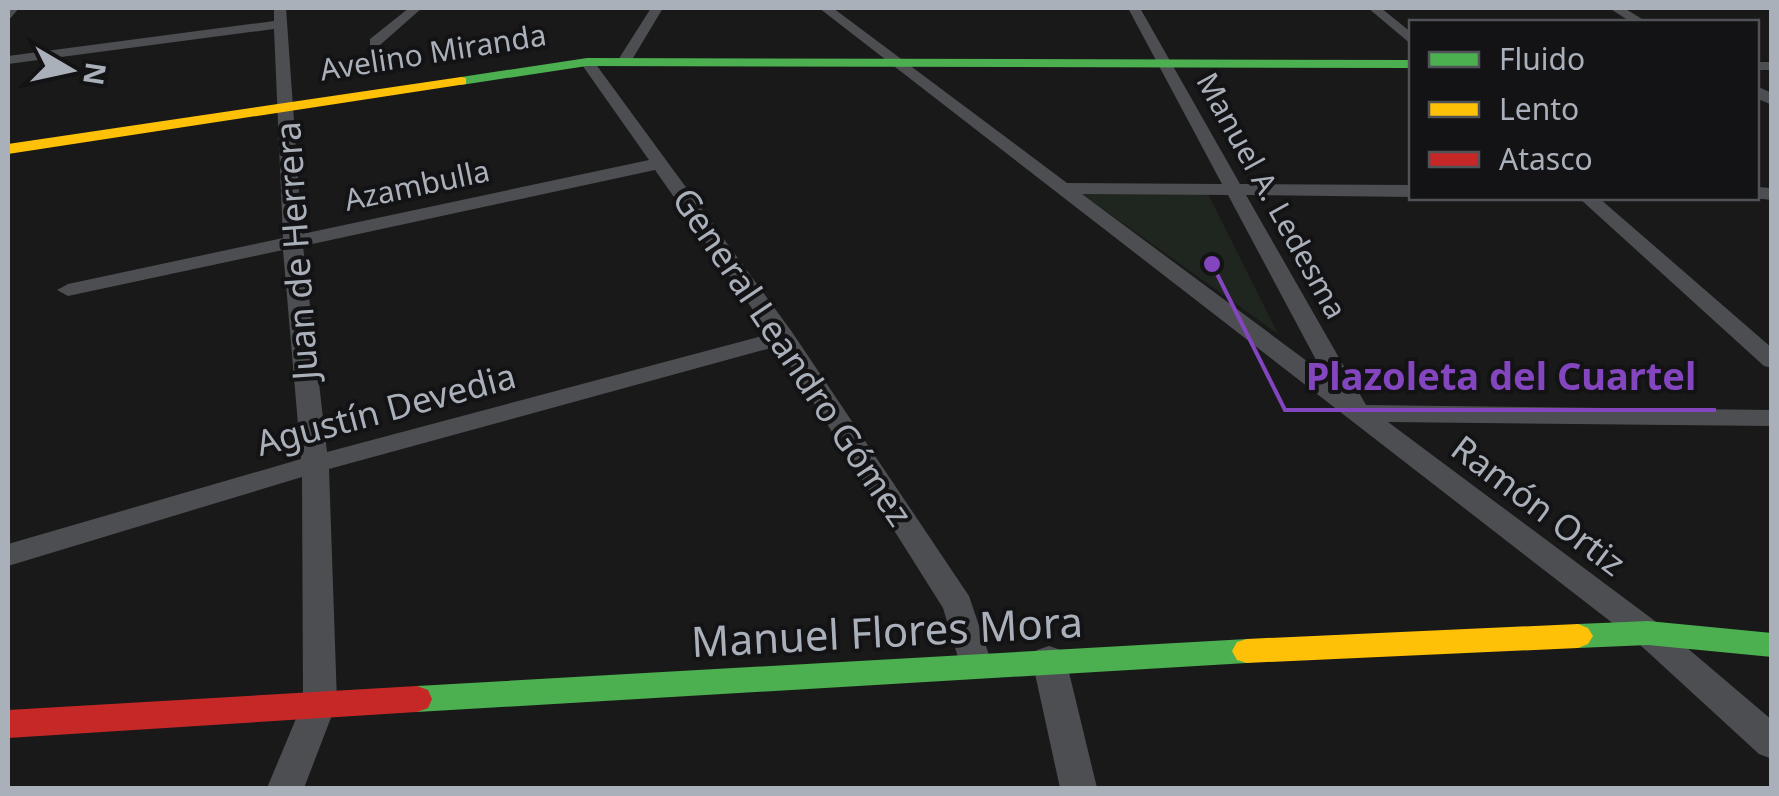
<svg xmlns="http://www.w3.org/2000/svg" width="1779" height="796" font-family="'Noto Sans',sans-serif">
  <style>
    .green { fill: #1e261f }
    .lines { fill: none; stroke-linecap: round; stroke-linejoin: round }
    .street { fill: #4d4e52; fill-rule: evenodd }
    .fast { fill: #4caf50; fill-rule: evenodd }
    .slow { fill: #ffc107; fill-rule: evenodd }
    .jam { fill: #c62828; fill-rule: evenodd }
    .labels { text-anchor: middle; stroke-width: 8; stroke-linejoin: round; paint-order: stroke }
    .far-street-label { font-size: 30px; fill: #aab0ba; stroke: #131315 }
    .street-label { font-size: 35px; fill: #aab0ba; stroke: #131315 }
    .near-street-label { font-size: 42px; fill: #aab0ba; stroke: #131315 }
    .leader { fill: none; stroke: #8446be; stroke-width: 4 }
    .callout-dot { fill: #8446be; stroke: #131315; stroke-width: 4 }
    .callout-label { font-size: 38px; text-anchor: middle; font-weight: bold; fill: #8446be; stroke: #131315; stroke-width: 8; stroke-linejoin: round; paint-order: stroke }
  </style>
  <rect width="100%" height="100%" fill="#191919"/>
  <path class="green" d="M1082,194H1208L1278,334Z"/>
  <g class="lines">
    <path class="street" d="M8,8H19L8,21Z
      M274,8H286L302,234L649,160L580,62L592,59L792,332L969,596L992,664L987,674L975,678L963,674L943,608L778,346L329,469L337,702L304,788H267L303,702L302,477L8,566V544L301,459L283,250L68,296L57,290L68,284L283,238L274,29L8,64V56L274,21ZM655,170L770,334L327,452L303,246Z
      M409,8H422L380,45H370V39Z
      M651,8H663L630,63H620L618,60Z
      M819,8H833L1067,183L1222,184L1128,8H1140L1240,184L1412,185V197L1246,195L1366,405L1772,410V426L1388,422L1659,624L1772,720V759L1759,754L1637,642ZM1082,194L1228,195L1323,373Z
      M1368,8H1381L1412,33V45Z
      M1609,8H1624L1647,22H1631Z
      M1756,62H1772V70H1756Z
      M1756,86L1772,93V105L1756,98Z
      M1756,187L1772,188V200L1752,198H1756Z
      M1579,198H1599L1772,348V368L1764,366Z
      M1049,646L1061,650L1066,660L1097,788H1060L1032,660L1037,650Z"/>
    <path class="fast" d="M587,58L1412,60V68L587,66L461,85L454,81L461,77Z
      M1648,621L1772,633V657L1648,645L1578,648L1568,644L1563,636L1568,628L1578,624Z
      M1247,639L1257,642L1262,651L1257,660L1247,663L417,712L406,708L402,699L406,690L417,686Z"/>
    <path class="slow" d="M461,77L466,78V84L8,154V144Z
      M1578,624L1588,628L1593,636L1588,644L1578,648L1247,663L1237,660L1232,651L1237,642L1247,639Z"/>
    <path class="jam" d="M417,686L428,690L432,699L428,708L417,712L8,738V710Z"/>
  </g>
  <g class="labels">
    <g class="far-street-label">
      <text transform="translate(433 53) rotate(-9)" y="10">Avelino Miranda</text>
      <text transform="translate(417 186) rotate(-12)" y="10">Azambulla</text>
      <text transform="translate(1271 196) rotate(61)" y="10">Manuel A. Ledesma</text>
    </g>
    <g class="street-label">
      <text transform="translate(297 251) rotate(-94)" y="12">Juan de Herrera</text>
      <text transform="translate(792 357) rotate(56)" y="12">General Leandro Gómez</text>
      <text transform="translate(386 410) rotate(-15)" y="12">Agustín Devedia</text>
      <text transform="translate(1538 506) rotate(37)" y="12">Ramón Ortiz</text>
    </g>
    <g class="near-street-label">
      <text transform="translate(887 632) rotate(-3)" y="15">Manuel Flores Mora</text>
    </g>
  </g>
  <path class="leader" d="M1212 264L1285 410H1716"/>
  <circle class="callout-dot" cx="1212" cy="264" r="10"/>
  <g class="callout-label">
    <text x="1501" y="390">Plazoleta del Cuartel</text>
  </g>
  <rect width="1779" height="796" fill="none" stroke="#aab0ba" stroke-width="20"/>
  <rect x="1409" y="20" width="350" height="180" fill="#131315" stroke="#4f5257" stroke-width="2.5"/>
  <rect x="1429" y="52" width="50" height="15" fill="#4caf50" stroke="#4f5257" stroke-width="2.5"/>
  <text x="1499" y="70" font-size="30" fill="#aab0ba">Fluido</text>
  <rect x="1429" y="102" width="50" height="15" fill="#ffc107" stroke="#4f5257" stroke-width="2.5"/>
  <text x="1499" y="120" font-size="30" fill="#aab0ba">Lento</text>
  <rect x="1429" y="152" width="50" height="15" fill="#c62828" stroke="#4f5257" stroke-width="2.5"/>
  <text x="1499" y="170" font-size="30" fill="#aab0ba">Atasco</text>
  <g transform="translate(70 70) rotate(99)" stroke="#131315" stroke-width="8" paint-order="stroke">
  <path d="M0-8L18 38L0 25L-18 38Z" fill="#aab0ba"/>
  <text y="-15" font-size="28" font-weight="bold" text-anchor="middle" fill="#aab0ba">N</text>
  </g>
</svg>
